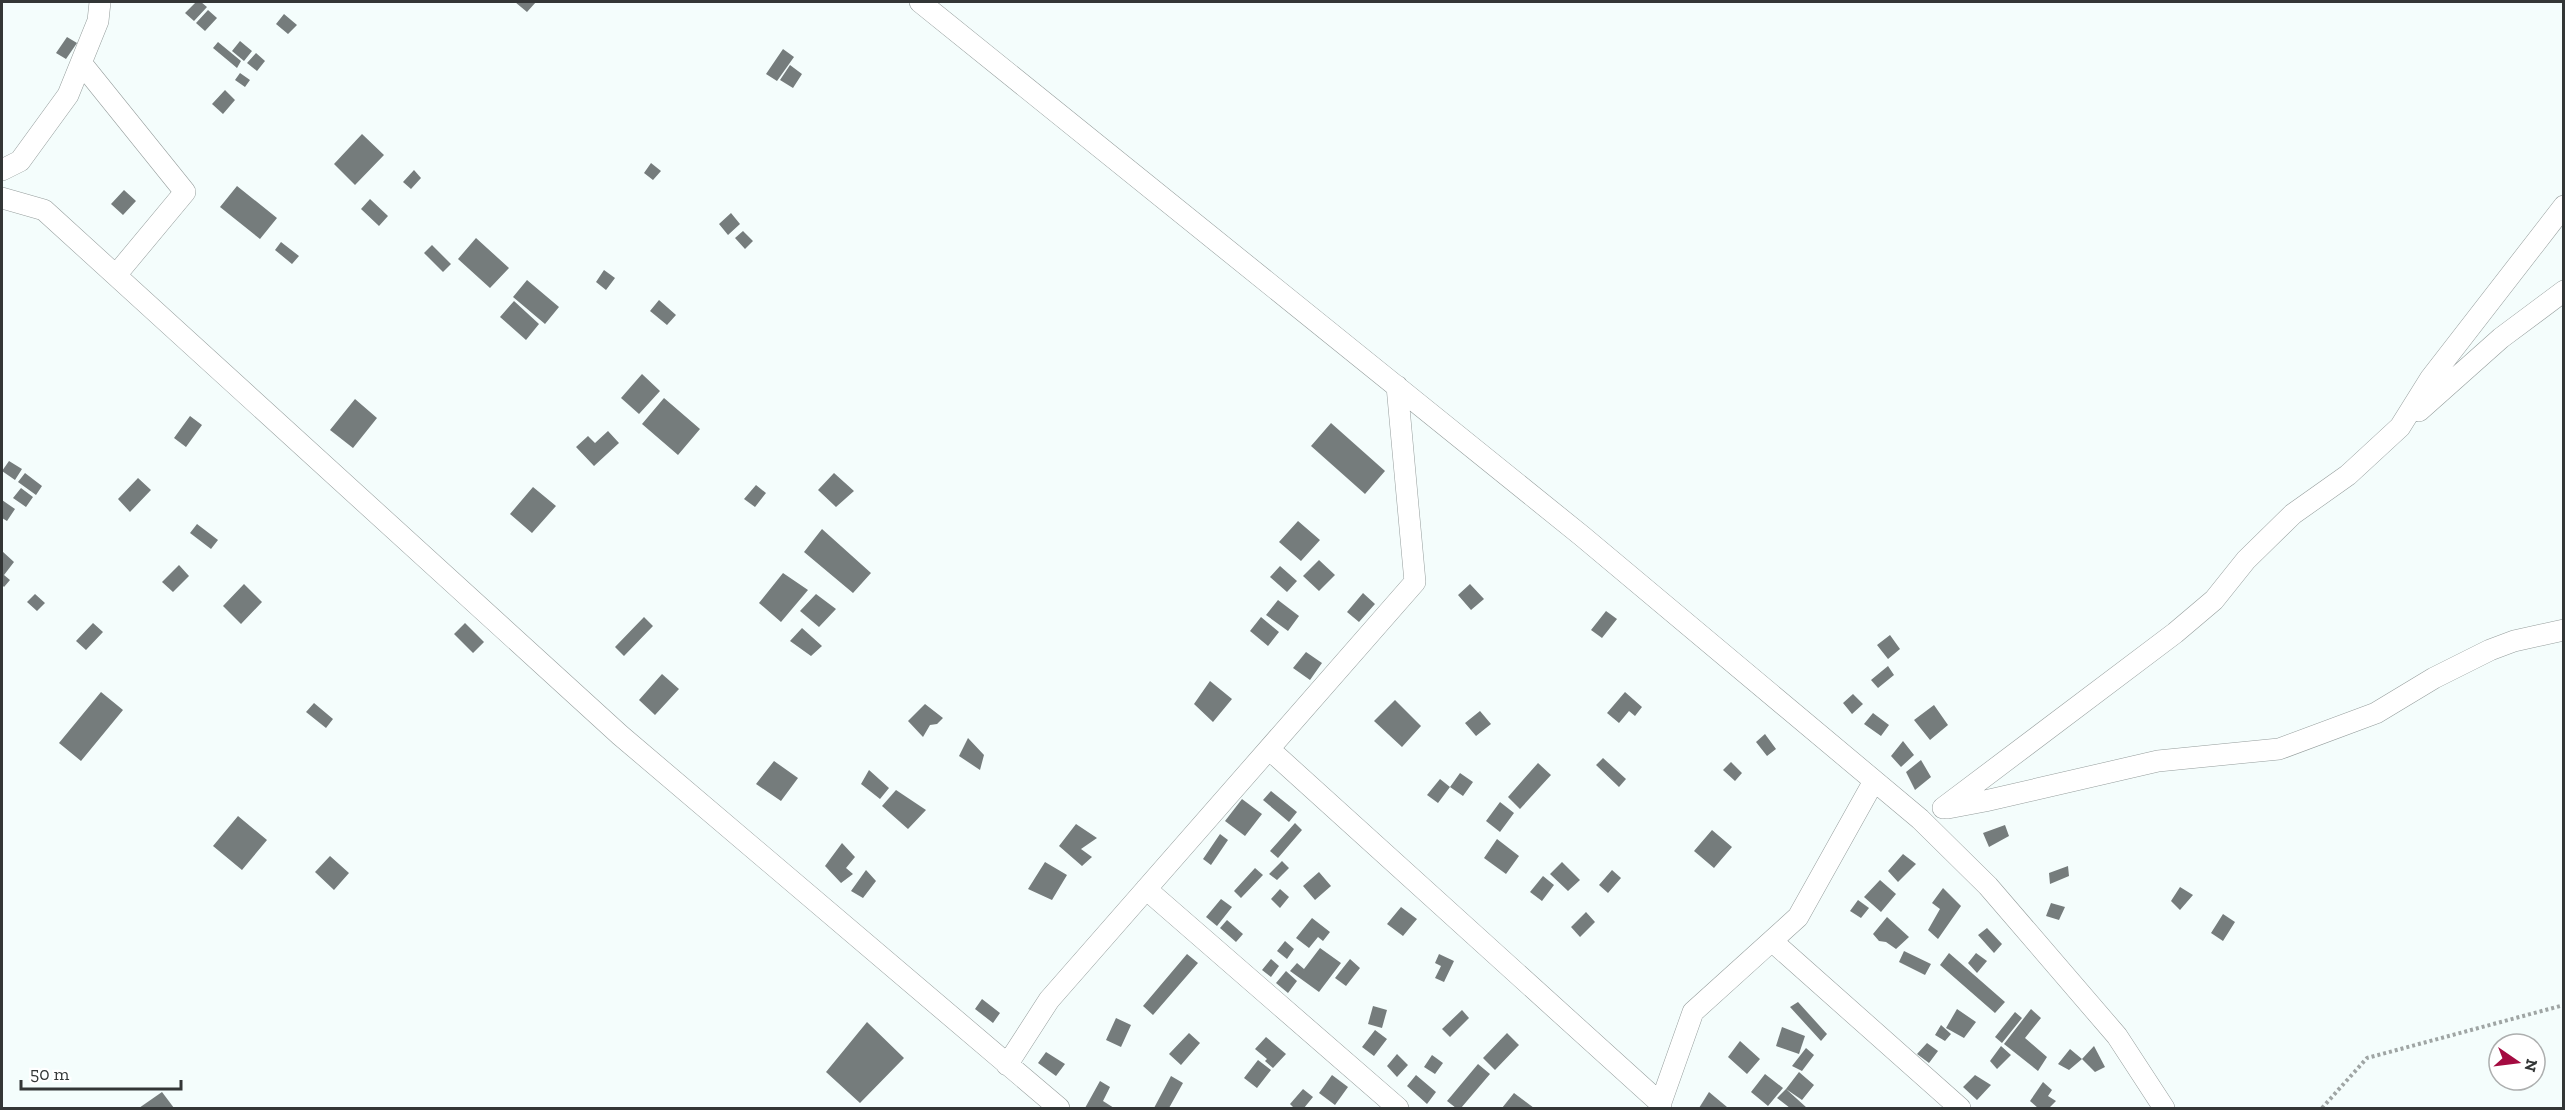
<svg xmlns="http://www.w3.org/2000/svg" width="2565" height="1110" font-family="'Zilla Slab',serif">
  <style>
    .building { fill: #757c7c }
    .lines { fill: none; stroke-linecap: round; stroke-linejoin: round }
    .minor-casing { stroke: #959d9c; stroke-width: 22 }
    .path { stroke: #9fa5a4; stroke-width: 4; stroke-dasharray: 3 3; stroke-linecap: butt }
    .minor { stroke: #fff; stroke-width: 21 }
  </style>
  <rect width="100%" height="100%" fill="#f4fdfc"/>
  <path class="building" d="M196,2H201L207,7L194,21L185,13Z
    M515,2H536L527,12Z
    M208,10L217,18L205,31L196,23Z
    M284,14L297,25L288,34L276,24Z
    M67,37L77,43L66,59L56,53Z
    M240,41L252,51L244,61L232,51Z
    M218,42L241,61L237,68L213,48Z
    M783,49L794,57L777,81L766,74Z
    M256,53L265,61L257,71L247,63Z
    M790,65L802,74L793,88L780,80Z
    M240,73L250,80L245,87L235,80Z
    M225,90L235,100L223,114L212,104Z
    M362,134L384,155L355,185L334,164Z
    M651,163L661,171L653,180L644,173Z
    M414,170L421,178L411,189L403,182Z
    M237,186L277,218L260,239L220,207Z
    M124,190L136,201L123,215L111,204Z
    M370,199L388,216L379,226L361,209Z
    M731,213L740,224L728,235L719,224Z
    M743,231L753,241L745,249L735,238Z
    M476,238L509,268L490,288L458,259Z
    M281,242L299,256L292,264L275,250Z
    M432,245L451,264L443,272L424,253Z
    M604,270L615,278L606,290L596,282Z
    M527,280L559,307L545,324L513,297Z
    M659,300L676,315L667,325L650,311Z
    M514,301L539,324L526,340L500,317Z
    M642,374L660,391L639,414L621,398Z
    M664,398L700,429L678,455L642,424Z
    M355,399L377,418L353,448L330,430Z
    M190,416L202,425L186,447L174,438Z
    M1331,423L1385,471L1365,494L1311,446Z
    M608,431L619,443L594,466L576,447L588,436L595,443Z
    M9,461L22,469L15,480L2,471Z
    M25,473L42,486L36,495L18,482Z
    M834,473L854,491L836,507L818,490Z
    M138,478L151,490L130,512L118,499Z
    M756,485L766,493L755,507L744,499Z
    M533,487L556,506L532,533L510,514Z
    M21,488L33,497L26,507L13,498Z
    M2,500L15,509L7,521L2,518Z
    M1298,521L1320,540L1301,561L1279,542Z
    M197,524L218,540L211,549L190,533Z
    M822,529L871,573L853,593L804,552Z
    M2,551L14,562L4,575L10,580L4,587L2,585Z
    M1319,560L1335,575L1319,591L1303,576Z
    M179,565L189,576L173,592L162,582Z
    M1280,566L1297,581L1287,592L1270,577Z
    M783,573L808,590L781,622L759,603Z
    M244,584L262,602L241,624L223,606Z
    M1470,584L1484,599L1471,610L1458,595Z
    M1363,593L1375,604L1359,622L1347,612Z
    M35,594L45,603L37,611L27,602Z
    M816,594L836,609L819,627L800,611Z
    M1278,600L1299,616L1288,631L1266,615Z
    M1606,611L1617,619L1602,638L1591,630Z
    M644,617L653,626L624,656L615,647Z
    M1261,617L1279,632L1268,646L1250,631Z
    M93,623L103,632L86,650L76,641Z
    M465,623L484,642L473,653L454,634Z
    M802,628L822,646L811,656L790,641Z
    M1890,635L1900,649L1888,659L1877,645Z
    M1306,652L1322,663L1310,680L1293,668Z
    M1888,666L1894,675L1878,688L1871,680Z
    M662,674L679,689L655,715L639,700Z
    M1210,681L1232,699L1213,722L1194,704Z
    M101,692L123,710L81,761L59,743Z
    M1625,692L1642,707L1635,716L1629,711L1619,723L1607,713Z
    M1853,694L1863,704L1852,714L1843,703Z
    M1395,700L1421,726L1402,747L1374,721Z
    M314,703L333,719L326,728L306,712Z
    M925,704L943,718L937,724L930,725L923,737L908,721Z
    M1934,705L1948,725L1930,740L1914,720Z
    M1480,711L1491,724L1476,736L1465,723Z
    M1873,713L1889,725L1881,736L1864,724Z
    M1765,734L1776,749L1767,756L1756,742Z
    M968,738L984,755L980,770L959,756Z
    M1903,741L1914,755L1901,767L1891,756Z
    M1603,758L1626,779L1619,787L1596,765Z
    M1921,760L1931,777L1915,790L1906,772Z
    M774,761L798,778L781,801L756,784Z
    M1731,762L1742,773L1735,781L1723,770Z
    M1538,763L1551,775L1520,809L1508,797Z
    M869,770L889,788L880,799L861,784Z
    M1460,773L1473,782L1463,796L1450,787Z
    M1440,779L1450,787L1438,803L1427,795Z
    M896,790L926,810L908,829L882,806Z
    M1271,791L1297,812L1289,822L1263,800Z
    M1242,799L1262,814L1245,836L1225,821Z
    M1500,802L1514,813L1500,832L1486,821Z
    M238,816L267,840L242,870L213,846Z
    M1295,823L1302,830L1278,858L1270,851Z
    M1076,824L1097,838L1081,849L1092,857L1082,866L1059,846Z
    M2005,825L2009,836L1989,847L1983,833Z
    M1712,830L1732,847L1714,868L1694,851Z
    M1220,834L1228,840L1211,865L1203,859Z
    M1497,839L1519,856L1506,874L1484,858Z
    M842,843L855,857L846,868L853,874L841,883L825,866Z
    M1903,854L1916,864L1898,882L1888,871Z
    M330,856L349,873L334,890L315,872Z
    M1282,861L1289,868L1277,880L1269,874Z
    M1045,862L1067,875L1052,900L1028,889Z
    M1562,862L1580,880L1568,891L1550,874Z
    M2068,866L2069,876L2050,884L2049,873Z
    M1255,868L1263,875L1241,898L1234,891Z
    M866,870L876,881L863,898L851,891Z
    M1612,870L1621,878L1608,893L1599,885Z
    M1319,872L1331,886L1315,900L1303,886Z
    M1543,876L1554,885L1542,901L1530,892Z
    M1880,880L1896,894L1881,912L1864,897Z
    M2180,887L2193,895L2180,910L2171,901Z
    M1943,888L1961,906L1938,939L1928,930L1940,909L1932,903Z
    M1280,889L1289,897L1280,908L1271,899Z
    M1221,899L1232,907L1217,926L1206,917Z
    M1858,900L1869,908L1861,918L1850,911Z
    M2051,903L2065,907L2059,920L2046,916Z
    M1401,907L1417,919L1403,936L1387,924Z
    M1586,912L1595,922L1580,937L1571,927Z
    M2223,914L2235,922L2223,941L2211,933Z
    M1887,917L1909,937L1896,949L1886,942L1879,941L1873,934Z
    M1312,918L1330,932L1323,941L1318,937L1309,948L1296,938Z
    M1227,920L1243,934L1236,942L1220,928Z
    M1987,928L2002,944L1994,953L1978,935Z
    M1285,941L1294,949L1287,959L1277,951Z
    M1320,948L1341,963L1319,992L1290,971L1297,963L1304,969Z
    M1904,951L1931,964L1925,975L1899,962Z
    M1949,953L2005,1002L1995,1013L1940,965Z
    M1976,953L1987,961L1977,973L1968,963Z
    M1187,954L1198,963L1153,1015L1143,1006Z
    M1439,954L1454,961L1444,982L1435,978L1441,966L1435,963Z
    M1271,959L1279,966L1271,977L1262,970Z
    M1350,959L1360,968L1346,986L1335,978Z
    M1286,971L1297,981L1288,993L1276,983Z
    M982,999L1000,1013L993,1023L975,1009Z
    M1798,1002L1827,1034L1821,1041L1790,1007Z
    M1373,1006L1387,1010L1382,1028L1368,1024Z
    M1957,1009L1976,1022L1964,1038L1946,1028Z
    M2031,1009L2041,1018L2025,1038L2047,1057L2038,1071L2004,1044Z
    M1462,1010L1469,1018L1450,1037L1442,1029Z
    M2015,1012L2022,1018L2002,1043L1995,1037Z
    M1116,1018L1131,1025L1121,1047L1106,1040Z
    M867,1022L904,1058L860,1103L826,1072Z
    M1941,1025L1951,1034L1945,1041L1935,1035Z
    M1782,1027L1805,1036L1799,1054L1776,1046Z
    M1375,1030L1387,1039L1374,1056L1362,1047Z
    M1189,1033L1200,1043L1181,1065L1169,1054Z
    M1507,1033L1519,1045L1495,1070L1483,1058Z
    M1266,1037L1286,1054L1273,1068L1265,1061L1267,1059L1255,1049Z
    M1740,1041L1760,1059L1747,1074L1728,1057Z
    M1927,1043L1938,1051L1929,1063L1917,1054Z
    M2001,1046L2011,1055L1997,1069L1990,1061Z
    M2094,1046L2105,1067L2095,1072L2082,1059Z
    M1806,1048L1814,1055L1802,1071L1792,1066Z
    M2070,1049L2082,1059L2069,1070L2058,1064Z
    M1046,1052L1065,1064L1056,1076L1038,1063Z
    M1397,1054L1408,1065L1397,1077L1387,1066Z
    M1432,1055L1443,1063L1435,1074L1424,1067Z
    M1258,1060L1271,1070L1257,1088L1244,1078Z
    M1478,1064L1490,1074L1461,1108H1456L1447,1101Z
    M1799,1072L1814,1085L1802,1100L1786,1089Z
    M1765,1074L1783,1088L1768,1106L1751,1092Z
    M1332,1075L1348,1087L1335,1105L1319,1093Z
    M1416,1075L1436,1092L1427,1104L1407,1086Z
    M1975,1075L1991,1085L1977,1100L1963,1087Z
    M1171,1076L1183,1083L1169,1108H1154Z
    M1100,1081L1110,1087L1103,1101L1114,1108H1085Z
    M2043,1082L2052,1090L2048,1096L2056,1101L2049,1108H2038L2030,1101Z
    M1303,1089L1313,1097L1304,1108H1294L1290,1104Z
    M1786,1089L1807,1108H1790L1777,1098Z
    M162,1092L174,1108H139Z
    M1709,1092L1727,1107L1726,1108H1699Z
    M1514,1093L1534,1108H1502Z"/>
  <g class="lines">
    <g class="minor-casing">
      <path id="minor" d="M920,2L1582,536L1920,819L1988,886L2117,1036L2164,1108
        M82,64L185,192L116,275
        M2,170L20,161L68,95L98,21L100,2
        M2,198L44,210L620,735L1059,1108
        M2419,411L2501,338L2564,291
        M1269,749L1661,1104
        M1943,808L2175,633L2214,600L2246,560L2293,514L2348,475L2400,427L2430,379L2564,206
        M1948,808L1985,801L2158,761L2279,749L2376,713L2434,678L2490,650L2514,641L2564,630
        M1146,889L1398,1108
        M1772,941L1960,1108
        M1007,1065L1049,1000L1415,582L1397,386
        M1659,1108L1693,1012L1798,917L1874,781"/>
    </g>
    <path class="path" d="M2322,1108L2367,1058L2564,1005"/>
    <use href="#minor" class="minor"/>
  </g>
  <rect width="2565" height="1110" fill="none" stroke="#333636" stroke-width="6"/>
  <g transform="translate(2517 1062) rotate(104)"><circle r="28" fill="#ffffff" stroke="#adafaf" stroke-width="1.5"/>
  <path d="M0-4.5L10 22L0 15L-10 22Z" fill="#a40b41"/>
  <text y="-9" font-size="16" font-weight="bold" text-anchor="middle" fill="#333636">N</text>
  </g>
  <path d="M21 1080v9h160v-9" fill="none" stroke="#333636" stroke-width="3"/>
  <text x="30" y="1080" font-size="18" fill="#333636" stroke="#ffffff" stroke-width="4.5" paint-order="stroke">50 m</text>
</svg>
